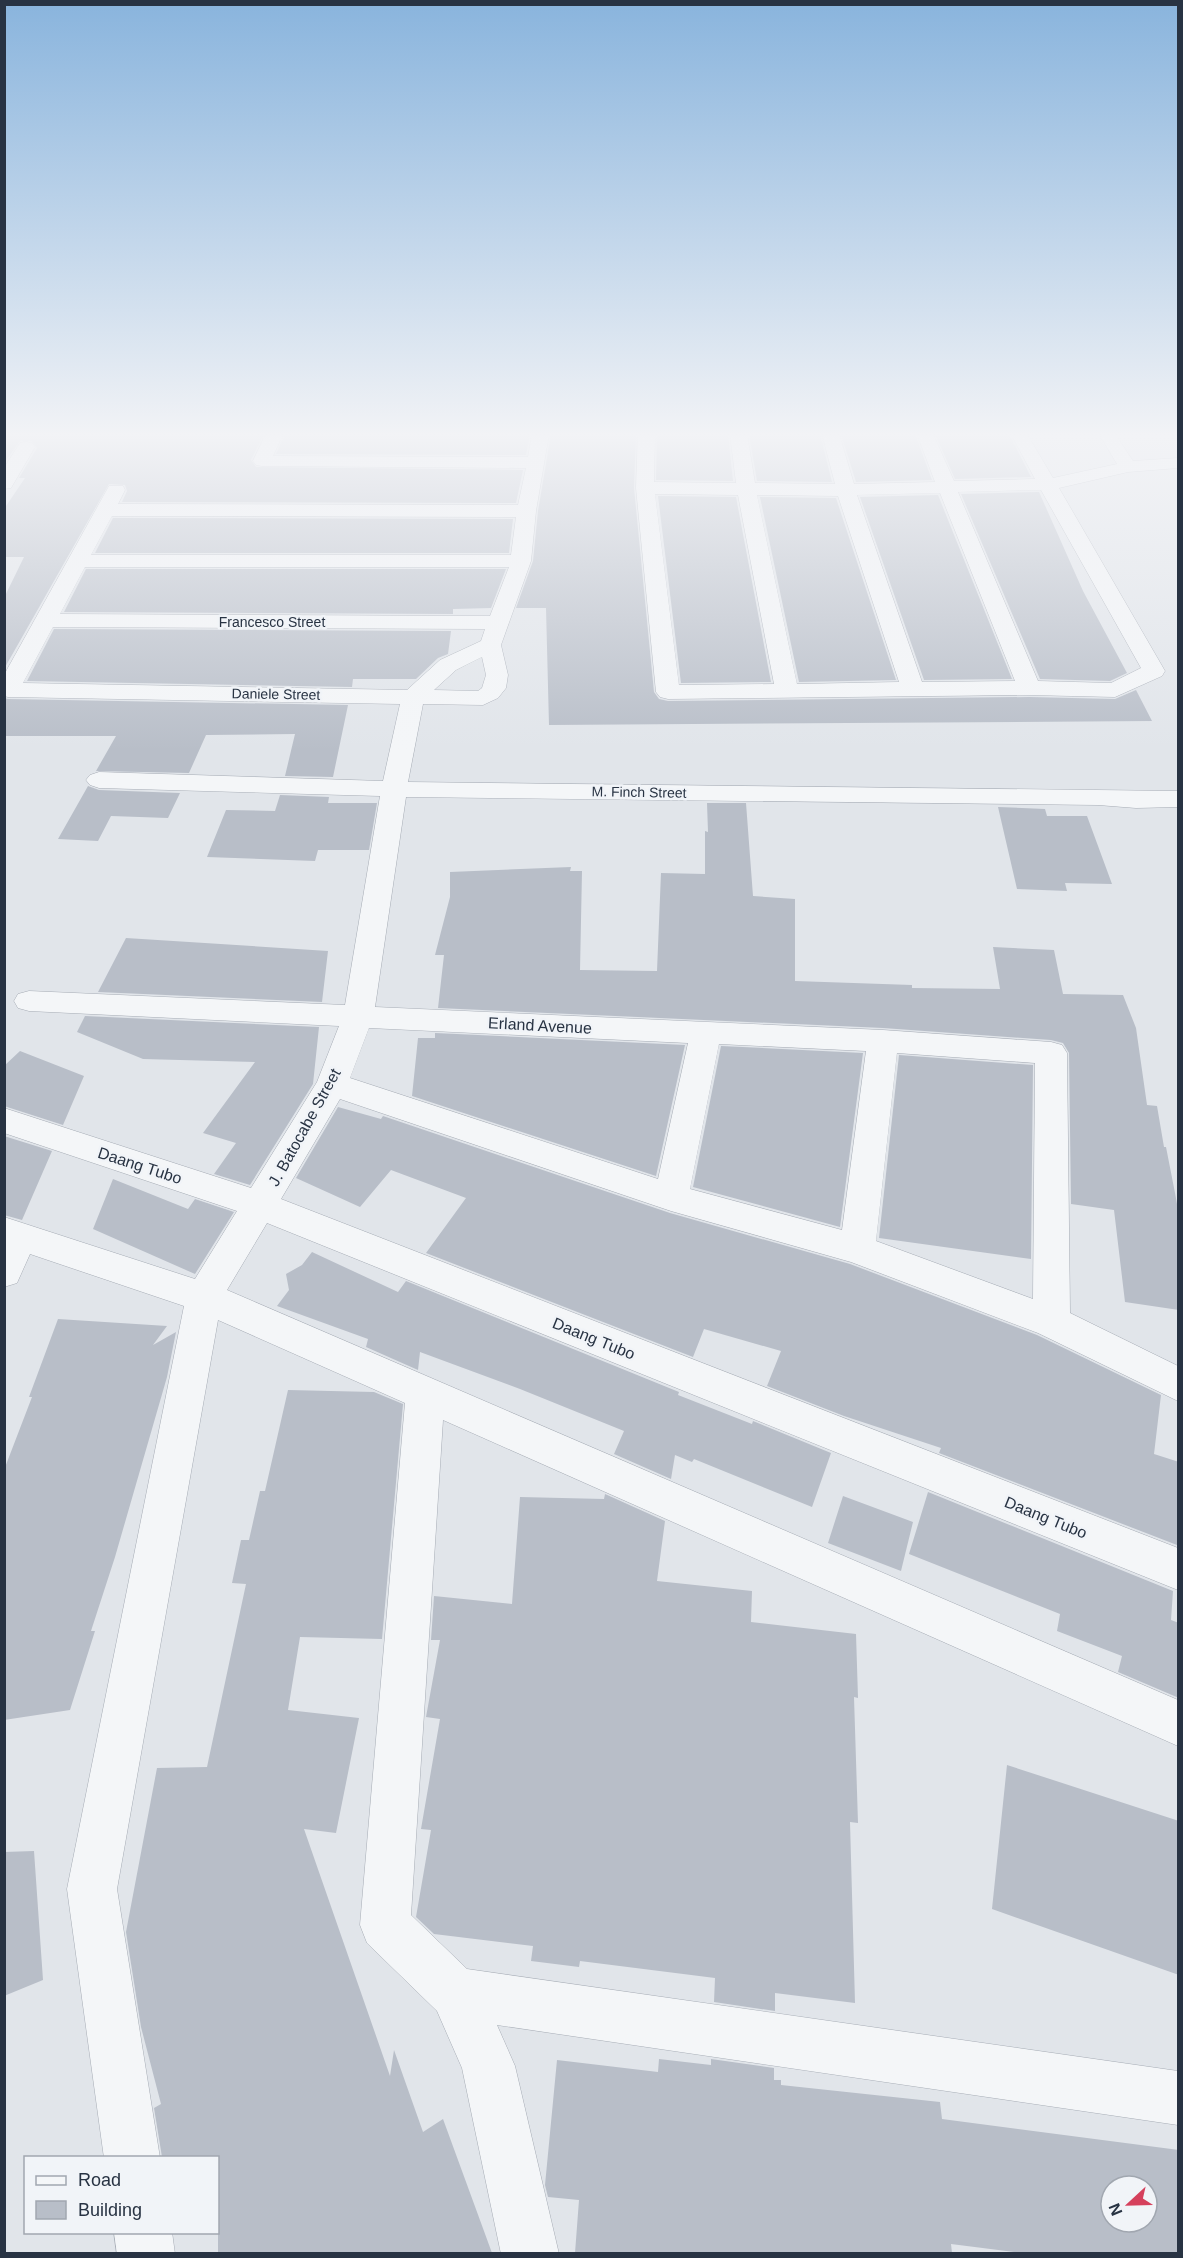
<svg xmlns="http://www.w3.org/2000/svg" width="1183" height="2258" font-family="Arial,sans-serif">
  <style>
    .building { fill: #b8bec8; fill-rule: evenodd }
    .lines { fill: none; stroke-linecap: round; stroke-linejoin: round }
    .minor-casing { stroke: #a6acb5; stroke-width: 1 }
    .minor { fill: #f4f6f8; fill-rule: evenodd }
    .labels { text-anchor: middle; stroke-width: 5; stroke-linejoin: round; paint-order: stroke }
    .far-street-label { font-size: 14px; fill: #283343; stroke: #f1f4f8 }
    .street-label { font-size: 16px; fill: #283343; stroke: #f1f4f8 }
  </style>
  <rect width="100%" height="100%" fill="#e1e5ea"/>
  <path class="building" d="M4,434H264L251,460L256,467L523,470L516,503L122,502L127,491L125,485L109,484L4,669V598L24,557H4V509L25,478H19L37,448L32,441H20L4,463Z
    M285,434L383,435L530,434L526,455L276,454Z
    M551,434H636L634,488L654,692L659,699L668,701L1029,697L1115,699L1136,690L1152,721L549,725L546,608H516L533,561L538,511Z
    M657,434H728L733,481L656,480Z
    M749,434H820L832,482L757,481Z
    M841,434H915L932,480L856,482Z
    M935,434H1009L1031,477L955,479Z
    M1039,492L1083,591L1127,673L1110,681L1040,679L961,494Z
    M938,495L1012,679L924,680L860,497Z
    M658,496L736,497L771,682L681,683Z
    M760,497L836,498L896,680L799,682Z
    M113,518L513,519L509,553H95Z
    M86,569H506L491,608L453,609V614L64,612Z
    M54,629L451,631L448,654L438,658L416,679H353L352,687L27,681Z
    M4,698L8,699L348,705L333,777L285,776L295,734L206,735L189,773L96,771L116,736H4Z
    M88,786L99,790L180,793L168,818L111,816L98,841L58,839Z
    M280,795L329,797L328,803H377L369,850H318L315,861L207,857L226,810L275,811Z
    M707,803H746L753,896L795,899V981L912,985V988L1000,989L993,947L1054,950L1063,994L1123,995L1136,1028L1147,1105L1157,1106L1164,1147H1166L1175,1193L1179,1215V1310L1125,1302L1114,1210L1071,1204L1069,1053L1063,1043L1051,1040L883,1028L438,1008L444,955H435L450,897V872L571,867L570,871H582L580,970L657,971L661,873L705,874V831L708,832Z
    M998,807L1045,809L1047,816H1087L1112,884L1065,883L1067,891L1017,889Z
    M126,938L328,951L322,1002L98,992Z
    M85,1016L319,1027L313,1084L250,1185L214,1174L236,1143L203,1133L255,1062L143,1059L77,1032Z
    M435,1033L685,1045L656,1176L412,1096L418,1038H435Z
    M721,1046L863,1053L840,1227L693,1187Z
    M20,1051L84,1076L63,1125L4,1106V1066Z
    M899,1055L1033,1065L1031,1259L879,1238Z
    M338,1107L381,1119L383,1116L670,1213L850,1264L1037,1335L1161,1395L1154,1454L1179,1462L1177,1545L939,1453L941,1448L844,1416L767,1386L781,1351L704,1329L693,1357L426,1253L466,1198L391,1170L360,1207L296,1178Z
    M4,1136L52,1151L22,1220L4,1215Z
    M113,1179L188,1209L195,1199L234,1212L195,1274L93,1229Z
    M312,1252L398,1292L406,1281L679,1392L678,1395L752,1424L753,1421L831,1453L812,1507L694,1459L692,1462L675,1455L671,1479L614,1454L624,1431L520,1389L420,1352L418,1370L366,1347L368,1339L277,1306L289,1290L286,1274L302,1265Z
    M58,1319L167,1326L153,1345L176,1332L167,1377L115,1557L91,1631H95L70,1710L4,1720V1470L32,1397H29Z
    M288,1390L374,1392L403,1404L382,1639L300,1637L288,1710L359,1718L336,1833L304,1829L390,2076L394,2050L423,2132L443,2119L492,2253H218V2157H162L154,2108L161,2104L141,2027L126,1932L157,1768L207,1767L246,1584L232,1583L241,1540H249L260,1491H265Z
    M928,1492L1173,1591L1171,1620L1179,1623V1698L1118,1672L1122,1656L1057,1631L1060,1614L909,1554Z
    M605,1494L665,1521L657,1581L752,1591L751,1622L856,1634L858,1698L854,1697L858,1823L850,1822L855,2003L775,1993V2011L714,2002L715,1978L580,1961L579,1967L531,1961L533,1946L434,1934L416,1917L431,1830L421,1829L440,1719L426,1717L440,1640H431L434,1596L512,1604L520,1497L604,1499Z
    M843,1496L913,1522L901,1571L828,1543Z
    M1007,1765L1179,1821V1975L992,1909Z
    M34,1851L43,1980L4,1996V1852Z
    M659,2059L711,2065V2059L774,2068V2080H781V2085L940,2102L942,2119L1179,2150V2253H1022L951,2244L952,2253H575L579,2200L548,2197L545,2185L557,2060L658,2072ZM1111,2186H1147V2222H1111Z"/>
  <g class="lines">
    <g class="minor-casing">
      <path id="minor" d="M266,434H283L273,456L528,457L532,434H549L536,511L531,561L501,645L508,675L506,688L498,698L483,705L423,704L408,782L1178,791V807L1136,808L1098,805L406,797L375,1007L883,1030L1051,1042L1062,1045L1067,1053L1070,1313L1178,1366V1401L1038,1333L851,1262L671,1211L340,1099L281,1199L1178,1548V1590L267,1223L227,1290L1178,1700V1746L443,1420L411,1915L467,1969L1178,2071V2125L497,2025L515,2066L559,2254H501L462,2068L437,2011L367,1943L360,1925L405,1403L218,1320L117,1889L160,2158H104L67,1889L184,1306L30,1254L17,1283L4,1287V1217L195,1279L237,1211L4,1133V1108L251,1188L317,1082L339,1026L29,1011L18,1008L14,1001L18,994L29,991L345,1005L380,796L99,788L90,785L86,780L90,775L99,772L383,781L400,704L8,697L4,696V675L109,486H123L125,490L118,504L518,505L526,468L262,466L256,465L253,461ZM112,516L516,517L511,555H91ZM85,567H509L490,616L60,614ZM53,627L485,629L481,641L440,660L407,690L23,683ZM482,657L486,675L482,688L478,691L434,690L456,670ZM369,1028L688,1043L658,1179L350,1078ZM719,1044L866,1051L842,1230L690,1189ZM897,1053L1035,1063L1033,1299L876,1241Z
        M638,434H655L654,482L736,483L730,434H747L755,483L835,484L822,434H839L854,484L935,482L917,434H933L954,481L1035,479L1011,434H1027L1053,478L1117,464L1099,434H1115L1133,461L1178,458V468L1128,472L1059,488L1165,671L1162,676L1115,697L1029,695L668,699L660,697L656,692L636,488ZM1041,490L1141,668L1111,683L1038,681L958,492ZM940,493L1015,681L922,682L857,495ZM655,494L738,495L774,684L679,685ZM757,495L838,496L899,682L797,684Z
        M26,442L32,443L35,447L11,488L4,489V468L20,443Z
        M114,2232H172L175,2254H117Z"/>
    </g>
    <use href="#minor" class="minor"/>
  </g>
  <linearGradient id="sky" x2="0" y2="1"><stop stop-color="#89b4dd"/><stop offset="0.58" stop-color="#f2f3f6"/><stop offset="1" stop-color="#f2f3f6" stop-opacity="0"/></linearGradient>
  <rect width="1183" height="750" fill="url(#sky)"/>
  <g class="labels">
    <g class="far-street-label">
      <text x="272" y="627">Francesco Street</text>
      <text transform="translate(276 694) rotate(1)" y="5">Daniele Street</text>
      <text transform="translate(639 792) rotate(1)" y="5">M. Finch Street</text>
    </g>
    <g class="street-label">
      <text transform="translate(540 1025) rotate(3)" y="6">Erland Avenue</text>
      <text transform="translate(304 1127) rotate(-61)" y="6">J. Batocabe Street</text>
      <text transform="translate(140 1165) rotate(18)" y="6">Daang Tubo</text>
      <text transform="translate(594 1338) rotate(22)" y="6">Daang Tubo</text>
      <text transform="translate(1046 1517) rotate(22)" y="6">Daang Tubo</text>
    </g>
  </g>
  <rect width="1183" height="2258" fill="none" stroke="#283343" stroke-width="12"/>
  <rect x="24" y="2156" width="195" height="78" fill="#f1f4f8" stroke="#a1a7b0" stroke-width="1.5"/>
  <rect x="36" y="2176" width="30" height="9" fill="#f4f6f8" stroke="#a1a7b0" stroke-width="1.5"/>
  <text x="78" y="2186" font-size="18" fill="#283343">Road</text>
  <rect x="36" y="2201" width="30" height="18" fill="#b8bec8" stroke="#a1a7b0" stroke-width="1.5"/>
  <text x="78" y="2216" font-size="18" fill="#283343">Building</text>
  <g transform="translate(1129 2204) rotate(248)"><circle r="28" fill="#f1f4f8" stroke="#a1a7b0" stroke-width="1.5"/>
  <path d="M0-4.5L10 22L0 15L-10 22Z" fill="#d5405c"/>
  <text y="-9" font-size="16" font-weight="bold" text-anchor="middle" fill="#283343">N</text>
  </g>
</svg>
